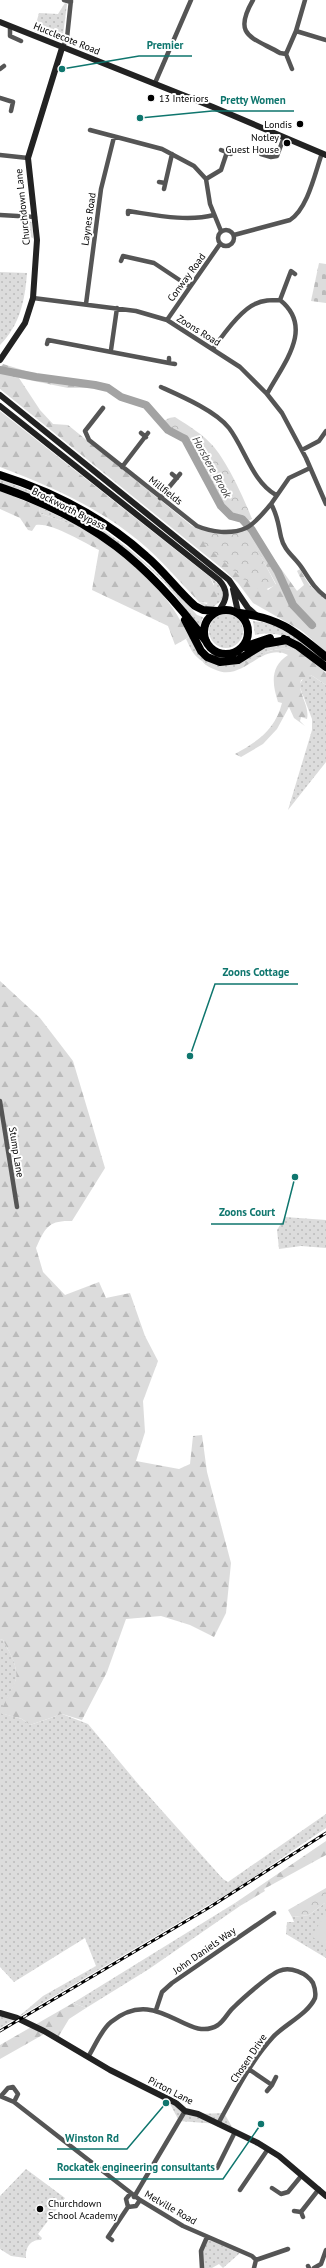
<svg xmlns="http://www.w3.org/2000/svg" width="326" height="2268" font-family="'PT Sans',sans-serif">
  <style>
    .grass { fill: url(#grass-dots) }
    .forest { fill: url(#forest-firs) }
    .cemetery { fill: url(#cemetery-stones) }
    .park { fill: url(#park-crowns) }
    .garden { fill: #dcdcdc }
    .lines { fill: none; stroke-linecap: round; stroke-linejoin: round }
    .river { stroke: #a3a3a3; stroke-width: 8 }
    .street { stroke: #555; stroke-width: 4.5 }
    .secondary { stroke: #222; stroke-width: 6 }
    .highway { stroke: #000; stroke-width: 8 }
    .rail-casing { stroke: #000; stroke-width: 3 }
    .rail { stroke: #fff; stroke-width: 1.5; stroke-dasharray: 4.5; stroke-linecap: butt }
    .poi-dot { fill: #000; stroke: #fff; stroke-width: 1.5 }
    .labels { text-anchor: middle; stroke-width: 4; stroke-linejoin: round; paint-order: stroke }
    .street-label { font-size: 10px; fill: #000; stroke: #fff }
    .poi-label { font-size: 10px; fill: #000; stroke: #fff; text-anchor: start }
    .water-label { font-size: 11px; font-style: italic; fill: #444; stroke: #fff }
    .leader { fill: none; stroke: #0f766e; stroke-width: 1.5 }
    .callout-dot { fill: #0f766e; stroke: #fff; stroke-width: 1.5 }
    .callout-label { font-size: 11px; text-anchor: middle; font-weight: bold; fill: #0f766e; stroke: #fff; stroke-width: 4; stroke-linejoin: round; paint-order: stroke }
  </style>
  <defs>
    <pattern id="grass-dots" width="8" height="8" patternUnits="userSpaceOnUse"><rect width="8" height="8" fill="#dcdcdc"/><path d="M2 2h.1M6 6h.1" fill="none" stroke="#bbb" stroke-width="1.8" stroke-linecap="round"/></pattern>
    <pattern id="forest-firs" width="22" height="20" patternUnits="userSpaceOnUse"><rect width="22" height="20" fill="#dcdcdc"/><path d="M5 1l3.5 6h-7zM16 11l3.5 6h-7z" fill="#bbb"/></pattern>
    <pattern id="cemetery-stones" width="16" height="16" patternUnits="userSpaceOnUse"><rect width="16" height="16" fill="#dcdcdc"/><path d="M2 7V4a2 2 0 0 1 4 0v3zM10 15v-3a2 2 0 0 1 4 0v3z" fill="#bbb"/></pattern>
    <pattern id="park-crowns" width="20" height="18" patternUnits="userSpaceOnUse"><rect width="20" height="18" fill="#dcdcdc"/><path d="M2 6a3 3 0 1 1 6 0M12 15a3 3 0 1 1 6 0" fill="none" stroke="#bbb"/></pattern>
  </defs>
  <rect width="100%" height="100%" fill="#fff"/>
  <path class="grass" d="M65,3L67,4L63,35L50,37L34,31L39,13L58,14Z
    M26,221L32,222L33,238L29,237L28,230H25Z
    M0,272L27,273C25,300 20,325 0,345Z
    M0,479C87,512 135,545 197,615L203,617L200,626C186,611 175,593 161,579C114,534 61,505 0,483Z
    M40,507L87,530L39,513Z
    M210,577C219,584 225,589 221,601L213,607L204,606L199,602L207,604L214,584Z
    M209 631a17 17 0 1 1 34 0a17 17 0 1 1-34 0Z
    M253,621L277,624L326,660V664C304,646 285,628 255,635Z
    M191,636L198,649L228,665C252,663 268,633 295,647L293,650C266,645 263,657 242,666C228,672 208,668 197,657C192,653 189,645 186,639Z
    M311,675L326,685V762L288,810L312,730V719L299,685L304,677Z
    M285,1217L326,1220V1248L301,1246L279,1249L277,1230Z
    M0,1639L3,1640C9,1652 18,1664 16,1679C16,1683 3,1706 1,1713L22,1719L30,1725L62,1714L88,1724L139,1785L223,1879L228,1882L326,1814V1828L239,1887L17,2018L0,2028V2013L17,2018L43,1996L96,1966L85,1938L14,1982L0,1967Z
    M326,1902V1958L286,1934L287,1922H294L292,1917L309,1915Z
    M235,1903L240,1906L149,1969L86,2008L73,2003Z
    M168,2100L198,2114L224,2113L235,2132L218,2124L179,2121Z
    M26,2169L65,2198L38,2234L42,2238L41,2240C30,2239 25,2248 26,2258L11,2256L0,2249V2196Z
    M207,2237L241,2252L223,2268L219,2264L212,2268H202L201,2251Z"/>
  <path class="forest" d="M3,364L39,375L102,384L99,388H68L19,378L40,410L53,424L68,425L192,526L204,530L268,590L276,584L250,537L248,532L254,526L259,538L297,591L304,585L297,571L300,569C306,581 312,590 324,597L326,596V652L302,631L253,603L238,583L224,570L0,389V367Z
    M0,411L210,577L218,595L212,603L199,602C179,581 161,559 139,541C98,507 50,486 0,467Z
    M0,491L40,507L39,513C55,519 71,523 86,530C114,542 166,592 180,620H182L191,636L175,645L168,626L92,590L99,550C85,543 51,522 36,525L32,531L28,530L20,518L0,509Z
    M295,647L326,673V685L311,675L301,680C297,693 310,705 307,719L301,717L300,721L305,726L294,718L289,707L277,729L263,744L241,757L235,754C258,741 275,730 282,703L278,702C272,683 270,667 288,655C261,642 243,682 216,670C211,668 206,666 203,662C248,683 252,642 293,650Z
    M0,981L40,1018L73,1061L105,1168L72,1221C48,1220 45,1228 36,1248L43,1272L65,1295L99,1282L106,1298L130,1293L145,1336L158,1361L143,1401L145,1432L136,1461L179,1469L190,1464L193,1436L202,1435L207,1472L231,1563L226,1613L214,1637L190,1625L161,1616L126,1619L107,1672L82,1720L62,1714L30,1725L22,1719L0,1713C3,1706 15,1683 16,1679C18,1665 9,1652 3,1640L0,1639Z
    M326,1841V1855L264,1889L265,1891L240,1906L235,1903Z
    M73,2003L86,2008L69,2019L57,2039L46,2033L0,2059V2045Z"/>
  <path class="cemetery" d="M319,263L326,264V303L311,301Z"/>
  <path class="park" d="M175,417C189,426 204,435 214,447C228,464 244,498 252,519L246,522C238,515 229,518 221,506C207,486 201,461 186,441C181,434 169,431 162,422L169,418Z
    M246,528L276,585L262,591L243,579L204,544V529L211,531Z
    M326,1888V1902L309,1915L292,1917L288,1910Z"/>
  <path class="garden" d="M326,1914V1946L311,1936Z"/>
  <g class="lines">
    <path class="river" d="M0,370L36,377L95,385L108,388L121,397L146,405L168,430L185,439L221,506L231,516L242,519L252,530L278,572L293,605L312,625"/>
    <path class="street" d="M64,0L71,2
      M253,0C232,36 252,37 280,53L286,54L296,31L305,0
      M10,26V36L21,41
      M296,31L326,40
      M62,48L67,38L71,0
      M286,54L292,69
      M0,69L4,66
      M155,83L191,0
      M0,98L13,102L11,111
      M90,130L162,149L194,166L206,179L210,204L221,231
      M221,150L231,154
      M261,154L271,157L277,156L284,137
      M0,155L28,158
      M206,179L221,170L227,152
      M159,182L165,183
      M164,189L172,154
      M128,214V211C155,215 187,222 214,215
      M0,215L35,217
      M218 238a8 8 0 1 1 16 0a8 8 0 1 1-16 0Z
      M234,235L290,220C308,208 315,173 322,153
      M121,261L123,256L154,263L190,287
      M33,298L136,311L167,320L240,367L267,394L282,413L306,458L326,504
      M280,300L291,271L295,274
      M86,304L101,189L114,137
      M167,320L220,244
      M47,344L48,340L169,363
      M213,349C222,336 241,310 255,304C263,300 271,300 280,300C315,328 283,364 267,394
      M111,350L117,308
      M169,358V363L175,364
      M161,387C181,396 216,411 229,428C245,449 252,481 276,495
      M103,408L85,431L89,440L197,526C211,532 231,535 246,528C255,524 264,512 271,504
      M141,433L146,437
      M302,450L319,441L326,431
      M122,467L148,433
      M310,468L289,478L271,504C278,516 278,524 281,537C284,551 295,557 302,568C310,580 314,588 326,597
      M172,474L177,478
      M160,498L180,474
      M0,1101L17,1207
      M156,2010L162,1992L172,1983L274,1913
      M88,2057C95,2046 101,2030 111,2022C158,1984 187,2045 218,2025C225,2020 228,2012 234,2007C242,1999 269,1975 279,1971C290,1966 307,1973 313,1983C315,1988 316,1993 315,1998C308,2014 285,2024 273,2037C250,2062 234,2095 218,2124
      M250,2070L272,2085L276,2077
      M267,2091L272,2085
      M0,2096L14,2102L140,2200L183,2226L252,2256L256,2260L254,2268
      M1,2096L8,2088L13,2087L18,2094L14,2102
      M217,2168L235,2132
      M272,2188L281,2194L288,2192L302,2175
      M240,2190L268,2149
      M130,2194L126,2199L128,2207L136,2206L140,2200
      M134,2197L185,2111
      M294,2211L301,2212
      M303,2217L301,2212L319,2189
      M112,2240L108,2237L128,2207
      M256,2260L288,2249
      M308,2266L309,2268
      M202,2268L201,2251L207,2237
      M314,2268L321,2264L326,2250"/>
    <path class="secondary" d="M0,22L213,107L326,155
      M0,360L25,323L33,298L37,240L28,158L62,48
      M0,395L229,580L248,608L257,616
      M0,406L219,580C229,591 227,600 219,610
      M233,589L238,612
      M0,2013L17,2018L44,2031L110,2070L176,2103L185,2111L198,2114L258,2143L279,2156L326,2196"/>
    <path class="highway" d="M0,475C54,492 104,518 146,556C164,571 178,591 195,606L203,610L217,611
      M0,487C94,519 147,562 206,641
      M204 632a22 22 0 1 1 44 0a22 22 0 1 1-44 0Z
      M240,613C282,619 294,631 326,657
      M185,620L201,651L207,657L220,662L238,660L264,644L287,640
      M284,639L298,646L326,667
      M244,647L270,638"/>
    <g class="rail-casing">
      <path id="rail" d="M0,2031L210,1907L326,1833"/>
    </g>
    <use href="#rail" class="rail"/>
  </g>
  <g class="poi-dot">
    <circle cx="151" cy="98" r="4"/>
    <circle cx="300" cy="124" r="4"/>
    <circle cx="287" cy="143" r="4"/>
    <circle cx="40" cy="2209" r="4"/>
  </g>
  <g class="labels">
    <g class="street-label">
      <text transform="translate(67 38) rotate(22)" y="4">Hucclecote Road</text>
      <text transform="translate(22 207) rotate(-96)" y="4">Churchdown Lane</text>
      <text transform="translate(88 219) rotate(-82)" y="4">Laynes Road</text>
      <text transform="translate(186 277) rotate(-54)" y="4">Conway Road</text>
      <text transform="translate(199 330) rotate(32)" y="4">Zoons Road</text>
      <text transform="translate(166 490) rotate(38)" y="4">Millfields</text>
      <text transform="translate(69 508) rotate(27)" y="4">Brockworth Bypass</text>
      <text transform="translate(17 1152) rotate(81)" y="4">Stump Lane</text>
      <text transform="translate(204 1950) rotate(-35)" y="4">John Daniels Way</text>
      <text transform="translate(248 2058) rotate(-56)" y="4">Chosen Drive</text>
      <text transform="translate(171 2090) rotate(27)" y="4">Pirton Lane</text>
      <text transform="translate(171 2207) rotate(30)" y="4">Melville Road</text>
    </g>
    <g class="poi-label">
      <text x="159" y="102">13 Interiors</text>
      <text x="292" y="128" text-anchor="end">Londis</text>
      <text x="279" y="141" text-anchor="end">Notley<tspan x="279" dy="12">Guest House</tspan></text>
      <text x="48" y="2207">Churchdown<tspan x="48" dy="12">School Academy</tspan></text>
    </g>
    <g class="water-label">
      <text transform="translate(212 467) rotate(61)" y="4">Horsbere Brook</text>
    </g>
  </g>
  <path class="leader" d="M62 69L139 56H192M140 118L212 111H294M190 1056L215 984H298M295 1177L283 1224H211M166 2103L127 2149H57M261 2124L223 2179H49"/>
  <g class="callout-dot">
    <circle cx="62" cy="69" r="4"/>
    <circle cx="140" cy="118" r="4"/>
    <circle cx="190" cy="1056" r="4"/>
    <circle cx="295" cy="1177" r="4"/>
    <circle cx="166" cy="2103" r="4"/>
    <circle cx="261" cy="2124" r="4"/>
  </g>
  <g class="callout-label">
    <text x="165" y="49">Premier</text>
    <text x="253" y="104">Pretty Women</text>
    <text x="256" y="976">Zoons Cottage</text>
    <text x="247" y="1216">Zoons Court</text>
    <text x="92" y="2142">Winston Rd</text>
    <text x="136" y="2171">Rockatek engineering consultants</text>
  </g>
</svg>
